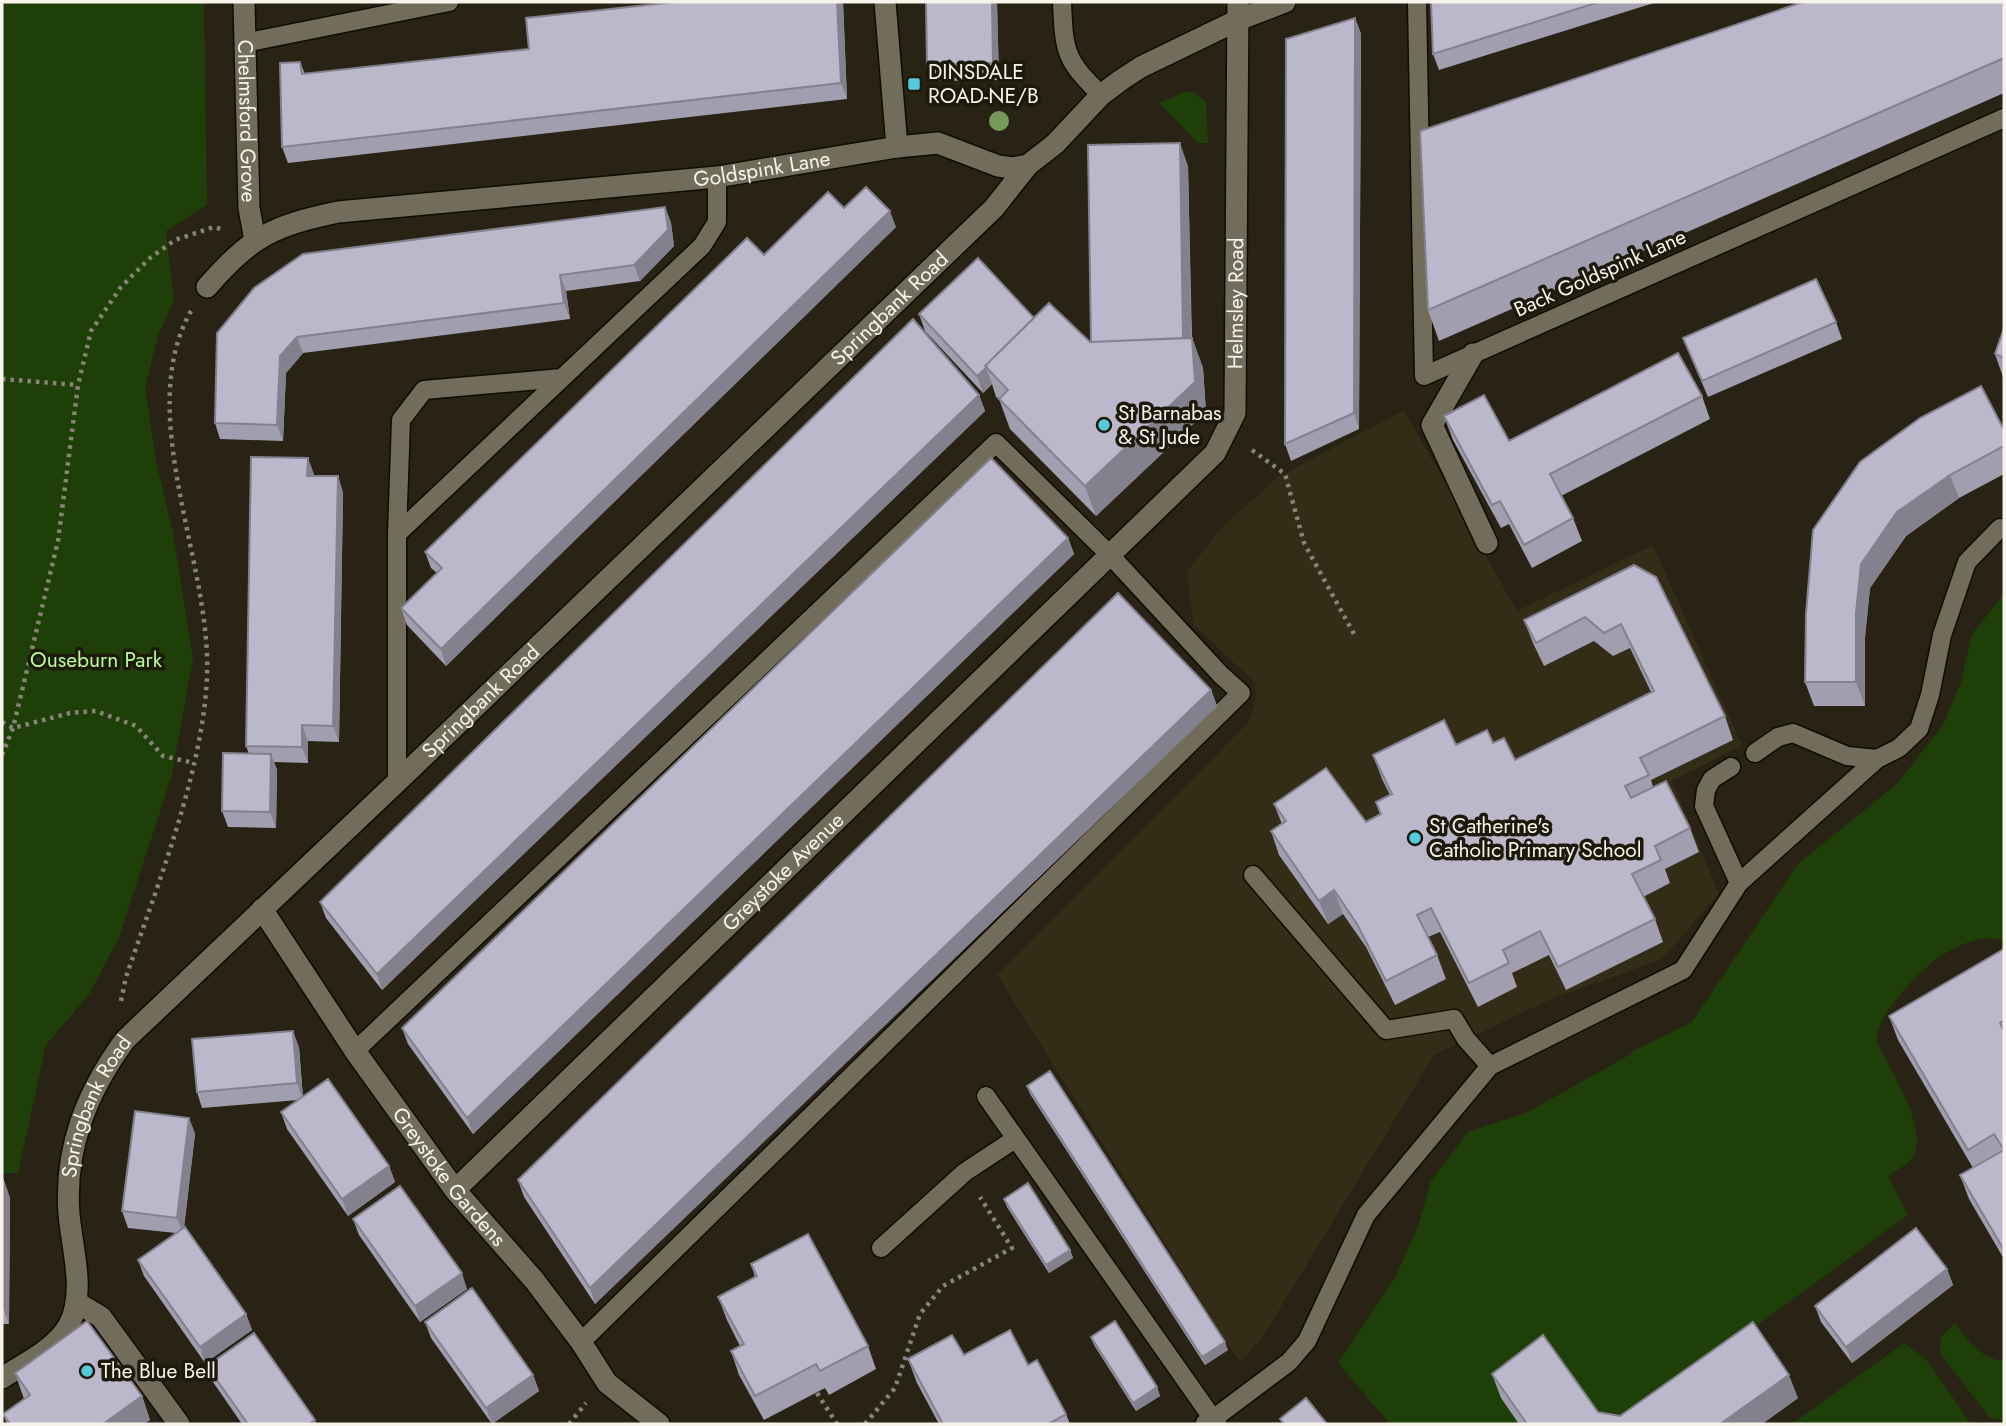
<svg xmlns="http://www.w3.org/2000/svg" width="2006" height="1426" font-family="Jost,sans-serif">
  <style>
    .built { fill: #332c16 }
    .green { fill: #1e4008 }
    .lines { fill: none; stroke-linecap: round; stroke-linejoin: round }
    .lane-casing { stroke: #110c02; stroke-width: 21 }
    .street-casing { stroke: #110c02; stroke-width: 24 }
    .path { stroke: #888377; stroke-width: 4.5; stroke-dasharray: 3.5 5; stroke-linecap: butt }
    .lane { stroke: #726c5b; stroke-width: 18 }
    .street { stroke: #726c5b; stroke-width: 21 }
    .tree { fill: #769a5a }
    .wall { fill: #a19eaf }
    .shaded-wall { fill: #83818e }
    .building { fill: #bbb8cb; stroke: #83818e; stroke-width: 2 }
    .poi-dot { fill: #54cadd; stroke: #1e1a0b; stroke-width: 2.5 }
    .labels { text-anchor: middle; stroke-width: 7; stroke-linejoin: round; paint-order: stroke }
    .poi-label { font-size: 21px; fill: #f8f4eb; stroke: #1e1a0b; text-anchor: start }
    .street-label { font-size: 21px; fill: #f8f4eb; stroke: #1e1a0b }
    .park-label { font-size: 21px; fill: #b6fc93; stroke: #1e1a0b }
  </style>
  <rect width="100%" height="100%" fill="#282314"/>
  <path class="built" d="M1404,410L1517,611L1653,545L1742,745L1672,781L1719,894L1661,960L1553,998L1434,1055L1262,1338L1241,1361L1234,1354L997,975L1247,724L1257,696L1253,681L1193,624L1187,572L1221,528L1278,477Z"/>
  <path class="green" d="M2,2H204L207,205L166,231L174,300L158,336L145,387L156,461L173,533L193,658L172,775L119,937L90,993L46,1045L18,1173H2Z
    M1185,92H1193L1206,102L1208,143H1198L1159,103Z
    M2004,594V941C1983,933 1962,944 1944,954C1924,965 1873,1018 1877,1041C1878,1048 1884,1055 1887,1061C1898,1083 1931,1138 1910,1161C1904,1167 1894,1171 1888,1176L1908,1215L1622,1424H1390L1338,1363L1396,1276L1419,1224L1431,1181L1468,1132L1528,1112L1631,1054L1634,1059L1631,1052L1692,1022L1798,864L1898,783L1943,725L1961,682L1972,634Z
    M1955,1323C1967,1341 1982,1359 2004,1361V1421L1990,1418L1940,1353L1941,1337Z
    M1904,1343L1928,1362L1971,1424H1792Z"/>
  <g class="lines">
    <g class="lane-casing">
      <path id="lane" d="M1062,2C1064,52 1065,60 1101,95
        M1417,2L1424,376L2004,118
        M244,43L449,2
        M397,534L401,420L424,390L562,378
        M1755,753L1778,737L1793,733L1847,756L1877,759L1899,748L1919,729L1930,695L1942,635L1967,562L2000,528
        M397,782V534L702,246L717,222V177
        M1253,875L1386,1030L1454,1019L1466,1039L1490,1066
        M1739,883L1877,759
        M355,1051L996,443L1110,555L1221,675L1241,693L581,1342
        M986,1096L1213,1419L1289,1362L1307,1341L1366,1215L1490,1066L1683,970L1739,883L1704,806L1706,790L1712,779L1731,767
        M881,1248L965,1172L1015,1139"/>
    </g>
    <g class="street-casing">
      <g id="street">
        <path id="s1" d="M244,2L249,208L255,240"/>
        <path d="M885,2L897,147"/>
        <path id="s2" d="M207,287C252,236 272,226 338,212L717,177L897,147L938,143L998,166L1013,168L1028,165L1055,144L1101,95L1121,80L1141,67L1238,20L1285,2"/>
        <path d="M1473,354L1432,425L1487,543"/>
        <path id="s3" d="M262,909L355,1051L455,1190L534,1280L581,1342L607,1383L659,1424"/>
        <path id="s4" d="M455,1190L1215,453L1235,413L1238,2"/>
        <path d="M76,1302L101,1317L179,1424"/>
        <path id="s5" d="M2,1378C23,1364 56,1349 69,1325C86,1292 72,1249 69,1214C64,1148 87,1092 125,1040L397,782L994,208L1028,165"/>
        <path d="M1206,1424L1213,1419L1216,1424"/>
      </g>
    </g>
    <path class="path" d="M2,379L78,385
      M1252,450L1285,474L1304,543L1354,634
      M2,722L13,728L70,713L96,711L136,726L163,756L194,763
      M2,755L13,728L58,541L78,385L91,331L121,287L150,258L175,240L214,227L221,229
      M121,1001L126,977C157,886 203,772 207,676C212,564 133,413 191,311
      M817,1393L837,1424
      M569,1424L586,1403
      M865,1424L895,1388L920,1314L943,1286L1012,1248L980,1197"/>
    <use href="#lane" class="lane"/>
    <use href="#street" class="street"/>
  </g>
  <circle class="tree" cx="999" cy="121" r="10"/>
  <path class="wall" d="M843,2L847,99L288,163L282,147L300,62L305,74L529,49Z
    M997,2L999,80L933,81L927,65Z
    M1431,2H1657L1439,70L1433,54Z
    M2004,2V93L1439,341L1428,310Z
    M1355,18L1361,34L1359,429L1291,461L1285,444Z
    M1188,166L1192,338L1203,368L1206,412L1096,516L1010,429L999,399L996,397L992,384L983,393L925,331L919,314L1034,318L1091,342Z
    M665,207L671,223L674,246L640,281L566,291L570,319L303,353L286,373L283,441L220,439L215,423L217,333Z
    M844,208L896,227L446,666L407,625L401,608L437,573L431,568L425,552L764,255Z
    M1836,322L1842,339L1708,397L1683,338Z
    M2004,328V380L1995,354Z
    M979,395L985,411L382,990L326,918L320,902Z
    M1702,396L1710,419L1561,496L1573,518L1582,541L1532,568L1509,524L1501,528L1453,440L1444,416L1509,441Z
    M2004,430V474L1959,498L1906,536L1870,588L1865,637V706H1814L1805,682L1860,462Z
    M314,474V476H338L343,493L339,742L308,741V763L274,762L277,770L276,828L228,827L222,811L249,754L246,746Z
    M1068,538L1074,554L473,1134L408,1044L402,1028Z
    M1634,565L1725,716L1733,740L1651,780L1653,787L1690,828L1699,852L1665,869L1670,883L1643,897L1655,919L1663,942L1566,990L1549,955L1512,973L1517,987L1478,1007L1440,932L1428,937L1437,955L1446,979L1395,1005L1366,947L1343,914L1328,924L1279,855L1271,831L1282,824L1274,804L1366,822L1380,815L1376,802L1390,795L1382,779L1373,755L1456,745L1493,743L1515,760L1651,692L1630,648L1613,656L1594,641L1544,666L1533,643L1524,620Z
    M1211,690L1217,706L595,1304L524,1197L518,1180Z
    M2004,949V1259L1969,1199L1960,1175L1973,1168L1898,1040L1889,1016Z
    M299,1047L303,1097L389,1166L395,1182L348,1216L287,1129L281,1112L298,1100L202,1108L197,1092Z
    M1027,1086L1228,1350L1205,1365L1030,1094Z
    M189,1118L195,1134L184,1228L246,1314L252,1330L205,1363L144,1276L138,1260L176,1233L128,1228L122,1211Z
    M2,1175L10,1198L9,1324H2Z
    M1004,1199L1070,1250L1073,1258L1049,1273L1007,1207Z
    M353,1219L467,1289L420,1322L359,1235Z
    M751,1264L868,1346L876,1369L829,1395L825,1388L764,1420L739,1375L731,1351L740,1346L727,1320L718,1297L755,1277Z
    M1947,1269L1953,1285L1852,1363L1821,1322L1815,1306Z
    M425,1322L533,1375L539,1391L492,1424L431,1338Z
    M1091,1337L1157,1387L1160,1396L1136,1411L1094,1345Z
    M964,1355L1028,1365L1066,1414L1070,1424H939L917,1383L908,1359Z
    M207,1366L315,1420L316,1424H242L213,1382Z
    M15,1373L142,1396L150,1420L144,1424H7L3,1414L24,1399Z
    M1492,1374L1598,1412L1620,1416L1798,1398L1762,1424H1519L1501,1398Z"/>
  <path class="shaded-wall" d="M837,2H843L847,99L841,83Z
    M992,2H997L999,80L993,63Z
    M1355,18L1361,34L1359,429L1354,413Z
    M1180,143L1188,166L1192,366L1183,342Z
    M665,207L671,223L674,246L640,281L634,265Z
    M890,211L896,227L446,666L441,649Z
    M560,275L566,291L570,319L564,303Z
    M297,337L303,353L286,373L283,441L277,425L280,356Z
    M1192,338L1203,368L1206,412L1096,516L1085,486Z
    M986,368L992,384L983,393L977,376Z
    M979,395L985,411L382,990L377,974Z
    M308,458L314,474L313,492L307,476Z
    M1950,475L1959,498L1906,536L1870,588L1865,637V706L1856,682V613L1861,564L1897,512Z
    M338,476L343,493L339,742L333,726Z
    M1068,538L1074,554L473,1134L467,1118Z
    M1211,690L1217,706L595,1304L590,1288Z
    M302,725L308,741V763L302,747Z
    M271,754L277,770L276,828L270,812Z
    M1334,890L1343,914L1328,924L1319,901Z
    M293,1031L299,1047L303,1100L297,1083Z
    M189,1118L195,1134L183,1234L177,1218Z
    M389,1166L395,1182L348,1216L342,1199Z
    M2,1175L10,1198L9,1324L2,1304Z
    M1070,1250L1073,1258L1049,1273L1046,1265Z
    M1947,1269L1953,1285L1852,1363L1846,1347Z
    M462,1273L467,1289L420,1322L415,1306Z
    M246,1314L252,1330L205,1363L200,1347Z
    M1225,1342L1228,1350L1205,1365L1202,1357Z
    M533,1375L539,1391L492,1424L486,1408Z
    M1789,1375L1798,1398L1762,1424H1720Z
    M1157,1387L1160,1396L1136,1411L1133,1403Z
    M142,1396L150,1420L144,1424H103Z"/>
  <path class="building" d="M676,2H837L841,83L282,147L280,63L300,62L302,74L529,49L526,18Z
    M926,2H992L993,63L927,65Z
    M1431,2H1599L1433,54Z
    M1803,2H2004V58L1428,310L1420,131Z
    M1355,18L1354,413L1285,444L1286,39Z
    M1180,143L1183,338L1091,342L1088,145Z
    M866,187L890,211L441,649L401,608L442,568L425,552L747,238L764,255L828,192L844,208Z
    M665,207L668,230L634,265L560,275L564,303L297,337L280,356L277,425L215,423L217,333L254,288L303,254Z
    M978,258L1034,318L985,366L987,367L977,376L919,314Z
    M1816,279L1836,322L1702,381L1683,338Z
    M1049,303L1090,342L1192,338L1195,382L1085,486L999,399L1008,390L985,366Z
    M913,319L979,395L377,974L320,902Z
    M2004,328V358L1995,354Z
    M1678,353L1702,396L1550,474L1573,518L1524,545L1500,501L1492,505L1444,416L1484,395L1509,441Z
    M1981,386L2004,430V446L1950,475L1897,512L1861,564L1856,613V682H1805L1806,614L1813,530L1860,462L1920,418Z
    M251,457L308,458L307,476H338L333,726L302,725V747L246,746Z
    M991,458L1068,538L467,1118L402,1028Z
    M1634,565L1656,577L1725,716L1640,758L1649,775L1625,786L1631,798L1666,781L1690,828L1655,846L1661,860L1632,874L1655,919L1558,967L1540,931L1503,950L1509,963L1469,983L1431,908L1417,915L1437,955L1386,981L1357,924L1334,890L1319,901L1271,831L1286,821L1274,804L1326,768L1366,822L1381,814L1376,802L1392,794L1373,755L1444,720L1456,745L1487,730L1493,743L1504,738L1515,760L1654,691L1621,624L1604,633L1585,617L1536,643L1524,620Z
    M1118,593L1211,690L590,1288L518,1180Z
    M223,753L271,754L270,812L222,811Z
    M2004,949V1020L2000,1023L2004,1031V1250L1960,1175L2004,1150L1994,1134L1968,1150L1889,1016Z
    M293,1031L297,1083L197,1092L192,1039Z
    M1050,1071L1225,1342L1202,1357L1027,1086Z
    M328,1079L389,1166L342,1199L281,1112Z
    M135,1111L189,1118L177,1218L122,1211Z
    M1028,1183L1070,1250L1046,1265L1004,1199Z
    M400,1186L462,1273L415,1306L353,1219Z
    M185,1227L246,1314L200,1347L138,1260Z
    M1916,1228L1947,1269L1846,1347L1815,1306Z
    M808,1234L868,1346L820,1371L816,1364L755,1396L731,1351L744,1344L718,1297L757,1276L751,1264Z
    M472,1288L533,1375L486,1408L425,1322Z
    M87,1321L142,1396L103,1424H10L3,1414L30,1395L15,1373Z
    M1115,1321L1157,1387L1133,1403L1091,1337Z
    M1753,1322L1789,1375L1720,1424H1527L1492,1374L1543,1335L1598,1412L1620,1416Z
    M1010,1330L1028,1365L1037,1360L1066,1414L1048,1424H943L908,1359L952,1335L964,1355Z
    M254,1333L315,1420L309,1424H248L207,1366Z
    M1306,1398L1327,1424H1284L1280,1419Z"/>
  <g class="poi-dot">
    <rect x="907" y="77" width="14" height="14" rx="3.5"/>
    <circle cx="1104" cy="425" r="7"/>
    <circle cx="1415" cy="838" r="7"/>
    <circle cx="87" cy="1371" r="7"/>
  </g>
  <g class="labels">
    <g class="poi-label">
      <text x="928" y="79">DINSDALE<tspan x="928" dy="24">ROAD-NE/B</tspan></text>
      <text x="1118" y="420">St Barnabas<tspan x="1118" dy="24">&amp; St Jude</tspan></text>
      <text x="1429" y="833">St Catherine's<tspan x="1429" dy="24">Catholic Primary School</tspan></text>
      <text x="101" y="1378">The Blue Bell</text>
    </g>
    <g class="street-label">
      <text dy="7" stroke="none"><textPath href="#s1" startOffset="119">Chelmsford Grove</textPath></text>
      <text dy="7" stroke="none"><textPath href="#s2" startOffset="581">Goldspink Lane</textPath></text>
      <text transform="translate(1600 273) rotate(-24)" y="7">Back Goldspink Lane</text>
      <text dy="7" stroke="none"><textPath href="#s4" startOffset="1213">Helmsley Road</textPath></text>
      <text dy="7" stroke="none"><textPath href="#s5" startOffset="1444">Springbank Road</textPath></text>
      <text dy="7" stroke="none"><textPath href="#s5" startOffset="877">Springbank Road</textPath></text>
      <text dy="7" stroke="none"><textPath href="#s4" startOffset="457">Greystoke Avenue</textPath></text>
      <text dy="7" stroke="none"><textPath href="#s5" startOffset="312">Springbank Road</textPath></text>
      <text dy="7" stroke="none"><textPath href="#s3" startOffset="327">Greystoke Gardens</textPath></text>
    </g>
    <g class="park-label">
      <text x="96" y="667">Ouseburn Park</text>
    </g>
  </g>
  <rect width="2006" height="1426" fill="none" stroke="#f8f4eb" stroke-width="7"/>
</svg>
